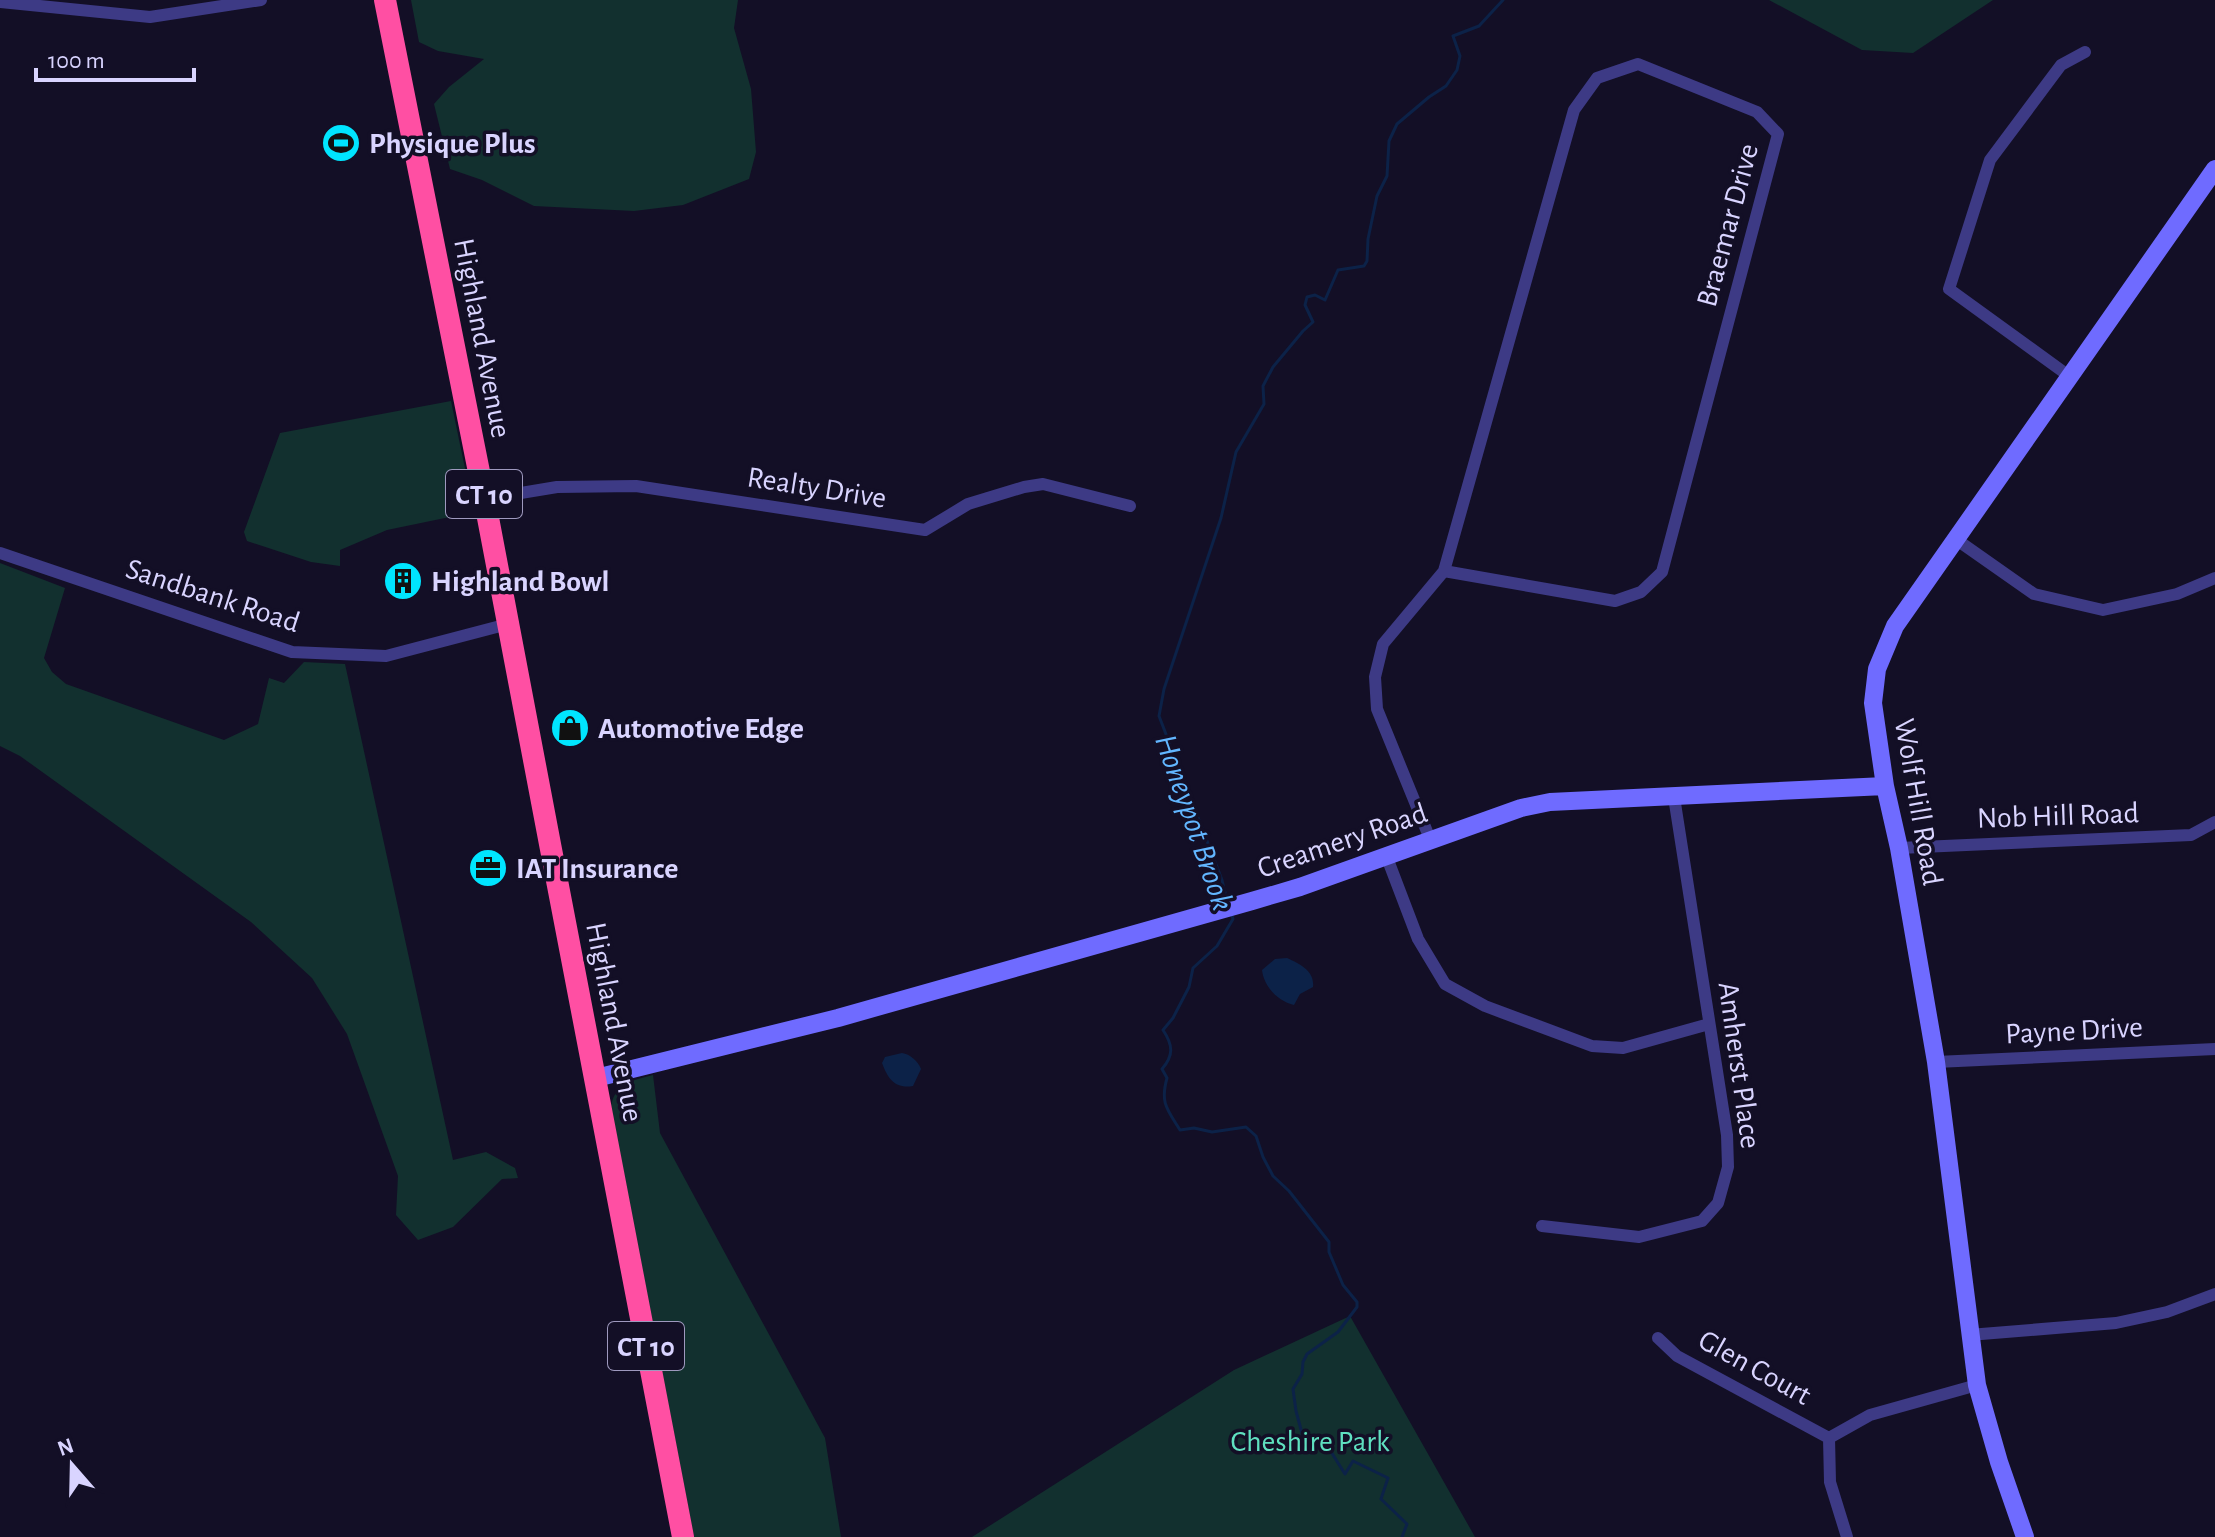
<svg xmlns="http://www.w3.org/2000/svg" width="2215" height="1537" font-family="'Alegreya Sans',sans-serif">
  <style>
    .green { fill: #12302f }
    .water { fill: #0c2248 }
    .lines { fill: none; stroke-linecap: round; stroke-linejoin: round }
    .stream { stroke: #0c2248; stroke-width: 3 }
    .street { stroke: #3d3a85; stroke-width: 12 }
    .secondary { stroke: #6f6bff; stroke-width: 18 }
    .highway { stroke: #ff4fa3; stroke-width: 22 }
    .labels { text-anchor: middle; stroke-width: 7; stroke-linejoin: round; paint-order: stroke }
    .shield { fill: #130f26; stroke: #9e99be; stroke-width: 2 }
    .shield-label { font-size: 28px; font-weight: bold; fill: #d9d4ff }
    .poi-label { font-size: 30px; font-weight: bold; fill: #d9d4ff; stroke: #130f26; text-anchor: start }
    .street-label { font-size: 30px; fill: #d9d4ff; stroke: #130f26 }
    .park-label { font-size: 30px; fill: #5fe0c0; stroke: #130f26 }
    .water-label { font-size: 32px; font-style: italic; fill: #62b6ff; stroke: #130f26 }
  </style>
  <rect width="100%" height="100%" fill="#130f26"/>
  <path class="green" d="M411,0H738L734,28L751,89L756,152L749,179L683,205L634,211L534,206L482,180L450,169L434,104L449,87L484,59L438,51L419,42Z
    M1769,0H1993L1913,53L1862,50Z
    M451,401L474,512L387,530L340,550V566L311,562L247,541L244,532L280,433Z
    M0,563L65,588L44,658L52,672L66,684L224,740L258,724L269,678L284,683L304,662L345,664L453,1160L486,1152L515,1168L518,1178L502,1179L453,1227L418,1240L396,1215L398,1176L347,1034L312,978L251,922L20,756L0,746Z
    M653,1075L660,1133L825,1438L841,1537H694L611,1106C616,1082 632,1081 653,1075Z
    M1350,1316L1475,1537H972L1234,1370Z"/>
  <path class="water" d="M1287,958C1300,964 1315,971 1313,987L1300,994L1294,1005C1278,1001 1264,987 1262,970L1275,959Z
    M902,1053C910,1054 918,1061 921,1069L913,1086C895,1089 888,1079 882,1063L885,1057Z"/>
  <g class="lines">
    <path class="stream" d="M1227,901L1222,880L1159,716L1164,689L1221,518L1236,452L1264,404L1263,386L1273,367L1303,331L1313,322L1305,305L1307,297L1315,295L1325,300L1338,270L1364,266L1367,261L1368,239L1377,196L1387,176L1389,141L1397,124L1429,97L1446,86L1457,70L1460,56L1453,36L1479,26L1503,0
      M1232,916L1233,919L1217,946L1193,968L1189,987L1173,1018L1163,1030C1173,1045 1174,1055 1162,1069L1167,1078C1160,1103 1167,1109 1180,1130L1194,1128L1212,1132L1246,1127L1256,1136L1263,1157L1273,1176L1289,1191L1329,1242V1252L1343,1285L1357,1302V1307L1338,1332L1307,1354L1303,1362L1302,1374L1293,1389L1296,1411L1303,1437L1323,1439L1345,1474L1353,1461L1388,1478L1381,1499L1407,1524L1402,1537"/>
    <path class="street" d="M0,2L150,17L261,0
      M1638,64L1757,112L1778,134L1662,572L1641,592L1615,601L1444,571L1574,110L1597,78Z
      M2069,376L1949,289L1990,160L2061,65L2085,52
      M485,499L557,487L636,486L925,530L968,504L1024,487L1043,484L1130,506
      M1957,540L2034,594L2103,610L2177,594L2215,578
      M0,553L292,652L386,656L508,624
      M1430,839L1377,709L1375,677L1383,644L1444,571
      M1899,848L2191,835L2215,822
      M1386,855L1418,939L1445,984L1485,1006L1592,1046L1623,1048L1709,1024
      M1936,1062L2215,1049
      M1542,1226L1639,1237L1702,1221L1718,1203L1728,1167L1727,1135L1674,797
      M1969,1335L2116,1323L2167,1312L2215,1294
      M1658,1338L1677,1356L1829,1438
      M1829,1438L1870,1415L1977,1385
      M1829,1438L1830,1482L1847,1537"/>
    <path class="secondary" d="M596,1078L838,1018L1252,901L1300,887L1521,808L1550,802L1885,786
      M2025,1537L1999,1462L1977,1385L1936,1062L1899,848L1885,786L1873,703L1877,669L1895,626L2215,169"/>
    <path class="highway" d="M385,0C419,167 453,334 485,502C551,847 615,1192 683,1537"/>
  </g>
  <defs>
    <g id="stadium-disc" transform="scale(2)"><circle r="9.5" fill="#00e5ff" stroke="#130f26"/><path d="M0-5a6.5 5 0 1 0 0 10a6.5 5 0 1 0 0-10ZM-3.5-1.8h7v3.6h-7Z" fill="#111"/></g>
    <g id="building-disc" transform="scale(2)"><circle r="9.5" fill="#00e5ff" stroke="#130f26"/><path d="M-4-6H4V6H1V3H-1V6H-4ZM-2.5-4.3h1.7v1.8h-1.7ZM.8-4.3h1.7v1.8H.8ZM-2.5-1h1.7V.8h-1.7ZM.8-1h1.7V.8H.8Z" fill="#111"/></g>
    <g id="shop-disc" transform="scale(2)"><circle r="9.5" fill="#00e5ff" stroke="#130f26"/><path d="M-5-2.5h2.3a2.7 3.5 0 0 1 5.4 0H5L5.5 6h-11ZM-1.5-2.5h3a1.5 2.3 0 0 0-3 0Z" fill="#111"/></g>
    <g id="office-disc" transform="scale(2)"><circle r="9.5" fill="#00e5ff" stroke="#130f26"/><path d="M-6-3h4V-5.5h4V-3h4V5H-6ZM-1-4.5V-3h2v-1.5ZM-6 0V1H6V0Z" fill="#111"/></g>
  </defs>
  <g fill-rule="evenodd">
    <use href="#stadium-disc" x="341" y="143"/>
    <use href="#building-disc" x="403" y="581"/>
    <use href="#shop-disc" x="570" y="728"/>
    <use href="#office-disc" x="488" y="868"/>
  </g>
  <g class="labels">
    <g class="shield">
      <rect x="446" y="470" width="76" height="48" rx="6"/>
      <rect x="608" y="1322" width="76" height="48" rx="6"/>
    </g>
    <g class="shield-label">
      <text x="484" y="504">CT 10</text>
      <text x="646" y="1356">CT 10</text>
    </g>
    <g class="poi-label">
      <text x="369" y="153">Physique Plus</text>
      <text x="431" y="591">Highland Bowl</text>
      <text x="598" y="738">Automotive Edge</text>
      <text x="516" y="878">IAT Insurance</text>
    </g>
    <g class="street-label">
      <text transform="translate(1727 225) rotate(-75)" y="10">Braemar Drive</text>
      <text transform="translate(483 338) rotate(79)" y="10">Highland Avenue</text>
      <text transform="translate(817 487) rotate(9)" y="10">Realty Drive</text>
      <text transform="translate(213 595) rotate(18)" y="10">Sandbank Road</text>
      <text transform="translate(1919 802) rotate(80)" y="10">Wolf Hill Road</text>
      <text transform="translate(2058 815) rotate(-2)" y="10">Nob Hill Road</text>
      <text transform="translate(1342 840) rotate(-19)" y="10">Creamery Road</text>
      <text transform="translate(615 1022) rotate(79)" y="10">Highland Avenue</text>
      <text transform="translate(2074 1030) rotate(-3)" y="10">Payne Drive</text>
      <text transform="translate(1740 1065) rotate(82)" y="10">Amherst Place</text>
      <text transform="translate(1755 1367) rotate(29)" y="10">Glen Court</text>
    </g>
    <g class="park-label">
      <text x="1310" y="1451">Cheshire Park</text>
    </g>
    <g class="water-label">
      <text transform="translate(1195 822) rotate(71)" y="11">Honeypot Brook</text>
    </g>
  </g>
  <g transform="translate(72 1465) rotate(340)" stroke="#130f26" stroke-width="6" paint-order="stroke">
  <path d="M0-6L14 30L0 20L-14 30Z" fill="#d9d4ff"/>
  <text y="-12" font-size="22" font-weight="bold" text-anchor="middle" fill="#d9d4ff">N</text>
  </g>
  <path d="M36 68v12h158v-12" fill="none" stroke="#d9d4ff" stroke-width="4"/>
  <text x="48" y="68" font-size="24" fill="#d9d4ff" stroke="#130f26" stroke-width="6" paint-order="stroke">100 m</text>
</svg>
